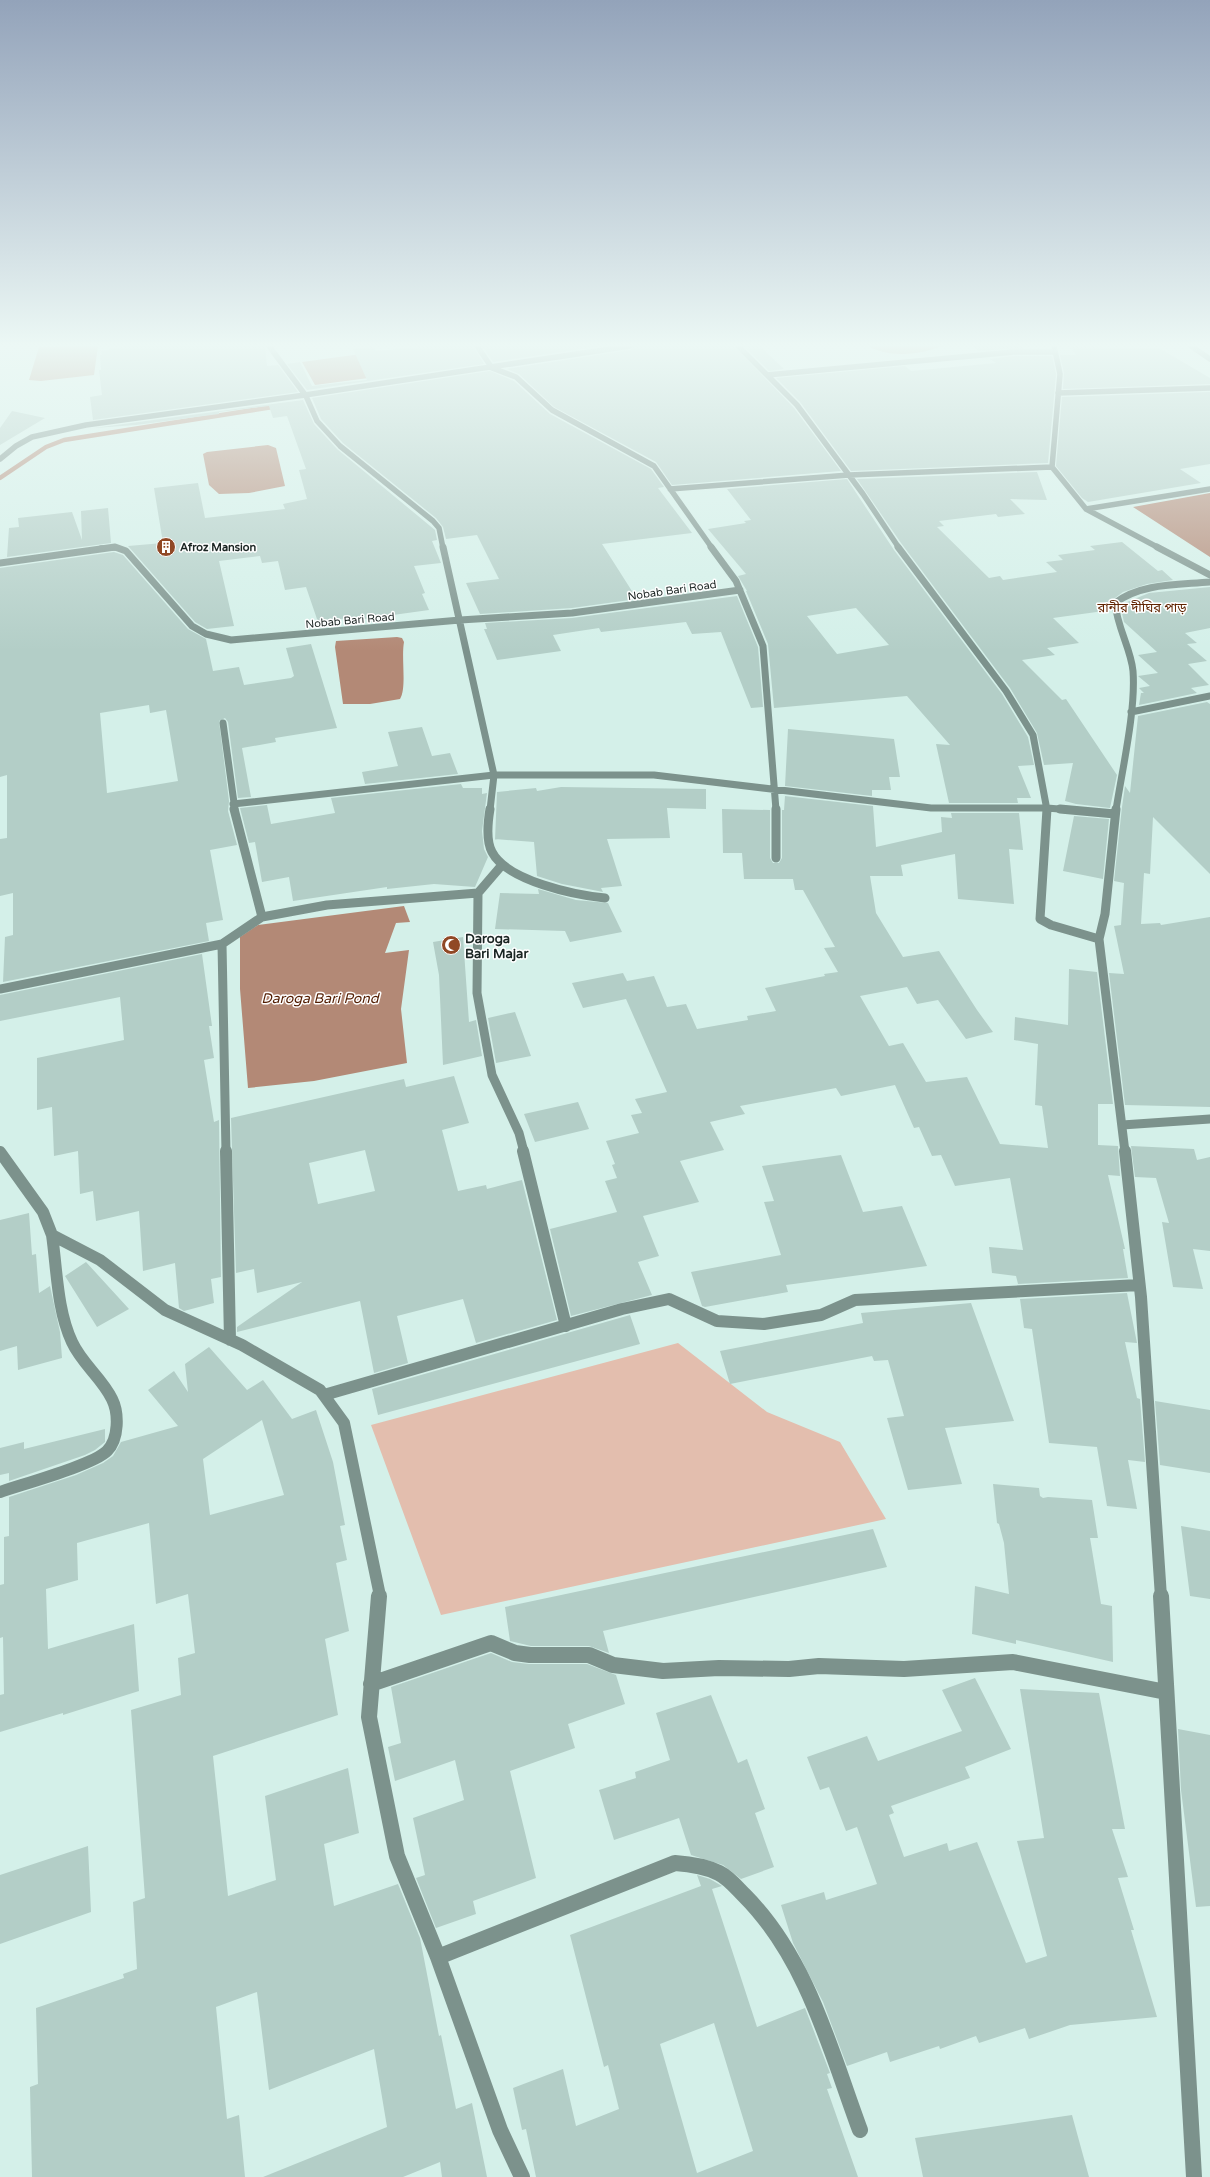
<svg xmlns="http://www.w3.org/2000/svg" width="1210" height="2177" font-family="'Varela Round','Noto Sans Bengali',sans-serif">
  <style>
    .green { fill: #e3beae }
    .water { fill: #b38976 }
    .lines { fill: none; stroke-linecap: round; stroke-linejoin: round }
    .stream { stroke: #b38976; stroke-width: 4.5 }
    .building { fill: #b3cec7; fill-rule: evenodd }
    .minor-far4 { stroke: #7c928c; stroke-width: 5.5 }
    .minor-far3 { stroke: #7c928c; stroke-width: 7 }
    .minor-far2 { stroke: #7c928c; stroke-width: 9 }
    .minor-far1 { stroke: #7c928c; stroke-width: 12 }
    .minor { stroke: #7c928c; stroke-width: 16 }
    .labels { text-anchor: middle; stroke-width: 3; stroke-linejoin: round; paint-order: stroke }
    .far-poi-label { font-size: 11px; font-weight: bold; fill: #1b2523; stroke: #fff; text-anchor: start }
    .far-street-label { font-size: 11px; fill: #1b2523; stroke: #fff }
    .far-quarter-label { font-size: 13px; fill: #612300; stroke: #fff }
    .poi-label { font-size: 13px; font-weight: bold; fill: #1b2523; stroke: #fff; text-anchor: start }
    .water-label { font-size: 14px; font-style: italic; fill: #521c00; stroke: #fff }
  </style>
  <rect width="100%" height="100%" fill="#d4f0e9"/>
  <path class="green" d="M678,1343L767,1412L840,1442L886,1519L441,1615L371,1425Z"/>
  <path class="water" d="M98,346L94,375L41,381L29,380L39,347Z
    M868,346H942C921,355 889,358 868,346Z
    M361,354L376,377L315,385L302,362Z
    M268,445L276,448L285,486L249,493L219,494L209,485L203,454L207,452Z
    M1210,493V557L1133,507Z
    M397,637L402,638L404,642C401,658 407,688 400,699L370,704H343L335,647L336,641Z
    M404,906L410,922L396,923L385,953L409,950L401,1009L407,1063L314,1081L248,1088L240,989V937L258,925Z"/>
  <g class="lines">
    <path class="stream" d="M0,478L46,447L64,440L279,406"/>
  </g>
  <path class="building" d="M127,346H265L267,366L278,365L298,392L93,420L90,397L102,395L99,370H101L100,355H102L101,351Z
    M430,346H473L484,364L307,390L287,364L300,362L312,386L367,380L353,349L374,347L376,351Z
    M482,346H601L493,362Z
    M634,346H734L794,408L841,471L672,485L656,462L554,407L519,374L507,369L631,350Z
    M744,346H760L784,369L769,371Z
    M972,346H1020L1023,348L979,351Z
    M1071,347L1159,348L1210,378V384L1063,389L1064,373L1060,355H1076Z
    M1014,356H1052L1056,374L1048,463L851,471L800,402L776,378L905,366L911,371L996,363L990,359Z
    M490,371L514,381L550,414L651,469L664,487L658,488L692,533L602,544L637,599L572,608L480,614L466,583L499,579L477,535L446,539L443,527L436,518L343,443L321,419L312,398Z
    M1210,392V464L1180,469L1201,483L1088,502L1082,498L1056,466L1062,397Z
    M303,400L314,424L337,449L435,530L437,540L432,541L441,563L414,566L425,593L422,594L429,610L364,619L363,616L318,622L306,587L285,590L278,561L262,563L260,556L219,561L234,626L207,629L195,622L128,546L163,543L154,488L198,483L205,518L285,509L283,504L307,499L299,470L306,469L287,416L273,418L269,406L219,412V414L136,425L94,428Z
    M12,411L45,418L0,445V428Z
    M1037,472L1047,500L1010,499L1025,514L998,517L996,514L939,521L944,526L937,527L989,578L1000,576L1003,580L1057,572L1046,562L1063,560L1058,555L1095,550L1090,546L1122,542L1158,571L1162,570L1173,580L1147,584L1123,592L1111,601V610L1053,618L1079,643L1047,648L1055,655L1022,660L1062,700L1066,699L1117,775L1110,808L1076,804L1065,801L1073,763L1044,765L1037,733L1010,688L901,543L857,479Z
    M847,479L894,550L1002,694L1028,737L1034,765L1018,766L1031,798H1017L1018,803H949L936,744L950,745L907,696L774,708L768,644L746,591H747L738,576L746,574L708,529L746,523L744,521L751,520L727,489ZM856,608L889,645L837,654L807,616Z
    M108,508L111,543L7,557L9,528L19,527L18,518L72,512L82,540L81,511Z
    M114,552L123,555L188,629L206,639L213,671L239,667L244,685L291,678L294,676L286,648L311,644L337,728L275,738L276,742L242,748L251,797L238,798L228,722L225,718L219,721L229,801L228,811L237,845L210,850L223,920L206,923L209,941L3,982L5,937L13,935V893L0,896V839L7,838V775L0,777V568ZM149,705L150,713L166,710L178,781L107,793L100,713Z
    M1210,587V628L1185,633L1197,643L1187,644L1207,661L1188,664L1209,685L1191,688L1197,693L1139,705L1141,693H1144L1139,688L1150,686L1138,676L1158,673L1138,655L1157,652L1124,622L1120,605L1149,593Z
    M737,596L758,647L763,707L751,708L721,632L692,634L686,622L601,632L599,628L553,635L561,651L497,660L484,629H487L485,623L572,618Z
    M1207,702L1210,704V874L1153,817L1150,874L1144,873L1141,924L1160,923L1161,925L1210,917V1107L1125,1105L1109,973L1124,974L1114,926L1121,925L1124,883L1114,881L1122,807L1125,786L1130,793L1138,716Z
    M422,727L432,756L450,753L458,774L365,784L362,772L398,766L388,732Z
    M788,729L894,739L900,777H889L891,790H872V796L785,786Z
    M461,784L463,788H482V794L487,793L482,831L484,849L488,857L475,887L434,884L387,889V887L293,901L289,877L262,882L255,842L249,843L240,808L267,805L271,824L335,813L331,798Z
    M561,787L706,789V809L667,808L670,838L607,839L622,886L601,888L603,892L593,890L562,884L537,876L534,842L495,839V840L497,792L536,788L537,791Z
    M785,796L873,806L876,847L942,832L941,817L952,818L951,813H1019L1023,850L1009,849L1014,904L958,899L955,854L901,865L903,876H870L876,913L903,957L939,951L977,1010L993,1032L966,1039L938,1000L917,1004L907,987L860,996L889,1046L903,1043L926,1082L967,1077L1000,1144L1048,1148L1042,1106L1035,1105L1038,1044L1014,1040L1015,1017L1068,1025L1069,969L1097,972L1113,1104H1098V1145L1118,1146L1120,1176L1108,1175L1125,1249H1123L1128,1278L1018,1284L1016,1276L992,1273L989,1247L1023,1250L1010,1178L955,1186L941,1155L932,1156L919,1127L914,1128L895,1085L841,1096L836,1088L740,1106L745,1114L710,1122L724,1150L680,1161L699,1202L643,1216L659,1256L638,1262L652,1295L571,1316L550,1229L617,1212L605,1181L617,1178L612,1165L615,1164L606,1141L639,1133L631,1115L642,1113L635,1099L667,1092L626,999L583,1008L572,983L623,973L627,981L654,976L667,1007L686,1004L697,1029L748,1020L747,1016L776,1011L765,988L825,976L824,974L838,972L824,948L835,947L803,890H795L793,879H744L742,853H723L722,809L770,810V858L773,863H779L782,858V810H784Z
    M1074,816L1109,819L1103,879L1063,871Z
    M538,889L576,900L608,903L622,932L570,942L565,931L495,929L500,893L539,894Z
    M463,937L469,1022L476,1020L482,1056L443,1065L439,975L433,942Z
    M202,954L212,1026H209L214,1058L204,1060L214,1122L219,1120L221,1277L211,1279L214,1303L184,1311L179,1308L175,1263L143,1271L139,1211L96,1221L93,1191L80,1194L78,1151L54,1156L52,1107L37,1110V1058L124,1040L120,997L0,1021V995Z
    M515,1012L531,1056L496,1063L488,1018Z
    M454,1076L469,1123L442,1130L458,1191L486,1185L487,1189L522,1180L557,1320L476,1343L463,1299L397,1316L408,1363L374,1373L360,1301L237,1332V1327L302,1282L257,1293L254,1269L236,1273L231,1118L404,1079L406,1087ZM365,1150L375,1191L318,1204L309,1163Z
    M578,1102L589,1129L535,1142L524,1114Z
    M1131,1146L1194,1149L1197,1160L1210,1157V1251L1193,1249L1203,1289L1173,1287L1162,1222L1169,1223L1156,1178L1135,1177Z
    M841,1155L863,1212L902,1206L927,1266L786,1285L788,1292L705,1307L702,1306L691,1272L781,1255L764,1202L774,1201L762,1166Z
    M29,1213L32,1255L36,1254L39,1293L50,1286L60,1332L62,1358L18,1370L17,1346L0,1351V1220Z
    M86,1262L129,1309L97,1327L65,1276Z
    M1127,1293L1137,1343L1125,1342L1137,1398L1140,1399L1145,1462L1128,1460L1137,1509L1107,1506L1097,1447L1049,1443L1032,1329L1024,1328L1020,1299Z
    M971,1303L1014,1421L945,1428L962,1484L908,1490L887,1418L904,1416L888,1360L874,1361L872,1356L730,1384L720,1351L863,1323L861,1313Z
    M630,1315L640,1344L378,1415L372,1389Z
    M209,1347L247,1390L263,1380L292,1419L316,1410L333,1462L345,1525L340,1526L347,1560L336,1563L349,1631L325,1639L338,1715L213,1756L228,1896L276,1880L265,1796L348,1768L359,1833L324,1844L334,1906L398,1884L420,1938L439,2036L441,2035L456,2109L472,2103L487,2177H442L440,2162L403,2177H263L387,2127L374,2049L269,2090L257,1992L216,2007L227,2119L239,2115L245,2177H32L30,2087L38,2084L36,2008L124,1978L123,1974L137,1969L133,1902L145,1898L131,1710L181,1695L178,1658L195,1653L188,1594L156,1604L149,1523L77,1543L78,1580L46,1589L48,1649L134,1624L139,1691L63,1715V1713L0,1732V1695L4,1694L3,1637L0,1638V1585L4,1584V1537L9,1536V1497L76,1475L103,1463L113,1456L121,1442L178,1426L148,1390L174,1371L188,1392L185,1364ZM262,1420L284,1495L210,1515L203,1459Z
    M1155,1401L1210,1410V1473L1160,1465Z
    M105,1429V1442L95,1450L85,1455L9,1481V1473L0,1475V1448L24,1442V1449Z
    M993,1484L1039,1488L1040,1496L1043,1498L1048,1497L1092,1500L1098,1538H1090L1101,1604L1112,1606L1113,1662L1016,1640V1644L972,1634L975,1586L1009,1594L1004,1543L999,1524L997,1523Z
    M1181,1526L1210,1531V1599L1190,1596Z
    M873,1529L887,1567L603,1631L609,1653L589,1646H531L510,1641L505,1607Z
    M491,1653L512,1662L529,1664H587L616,1675L625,1704L568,1724L575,1748L510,1771L536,1878L473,1901L476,1914L436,1928L416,1878L425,1875L413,1818L464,1800L455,1760L395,1781L388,1747L401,1743L391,1687Z
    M975,1678L1011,1749L965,1767L970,1778L891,1806L894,1813L889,1815L904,1857L947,1843L949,1851L977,1842L1026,1963L1047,1956L1017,1841L1044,1838L1020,1689L1099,1693L1125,1829H1112L1128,1877L1118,1878L1134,1930H1131L1157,2017L1070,2025L1029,2039L1025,2028L979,2043L976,2036L940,2049L939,2046L890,2062L887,2052L847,2066L823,2002L793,1943L781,1905L824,1892L826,1900L877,1884L857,1827L846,1831L829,1787L820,1790L807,1757L867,1736L878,1761L962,1731L942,1690Z
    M711,1695L738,1763L747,1759L765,1809L755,1813L774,1867L741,1879L723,1865L691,1855L679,1818L614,1840L599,1790L636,1778L635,1772L670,1760L656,1713Z
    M1178,1729L1210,1735V1906L1196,1907L1181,1790Z
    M88,1846L91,1912L0,1944V1875Z
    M697,1875L710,1879L722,1886L712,1889L757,2027L805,2008L830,2073L827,2074L832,2088L827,2089L858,2177H536L526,2129L522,2130L513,2088L563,2069L576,2126L619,2109L608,2065L604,2067L570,1935L701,1886ZM714,2023L753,2151L697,2173L660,2044Z
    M1072,2115L1089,2177H923L915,2138Z"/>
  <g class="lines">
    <path class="minor-far4" d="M269,346L306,396L317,421L340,446L433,521L439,528L443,548
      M477,346L492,368L516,377L552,410L654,466L712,548
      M738,346L797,405L863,494L899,548
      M1054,346L1060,374L1052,467L1086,509L1159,548
      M1191,346L1210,359
      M767,375L1014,352H1055
      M1058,393L1210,388
      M0,459L16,446L32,437L86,425L305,395L630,346
      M670,489L849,475L1052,467
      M1086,509L1210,489
      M101,548H117"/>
    <path class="minor-far3" d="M443,547L494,775L490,810
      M711,547L736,581L763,646L776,810
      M898,547L1006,691L1033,735L1047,810
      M1157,547L1210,575
      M0,563L115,547L126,551L192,626L206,634L231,640L460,620L572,613L740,590
      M1131,712L1210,696
      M223,723L235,810
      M233,804L494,775H654L931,808H1047L1071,810
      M1116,810C1122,770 1136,711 1133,671C1131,649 1117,627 1115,603C1141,583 1178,585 1210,582"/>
    <path class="minor-far2" d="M234,809L262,917
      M490,809C488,821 486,841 492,852C507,881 575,895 605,898
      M776,809V858
      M1047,809L1040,919L1051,925L1099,939
      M1060,809L1115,814
      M1116,809L1105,914L1099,939L1125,1152
      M478,893L477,993L492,1075L519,1133L524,1152
      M222,944L226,1152
      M0,989L222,944L262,917L327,905L478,893L502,865
      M1122,1125L1210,1119"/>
    <path class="minor-far1" d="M226,1151L230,1340
      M523,1151L566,1326
      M1125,1151L1141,1297L1161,1597
      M0,1152L43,1212L52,1235L100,1260L165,1310L242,1345L320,1390L344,1423L379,1591V1597
      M324,1395L622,1309L669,1299L717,1321L764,1324L821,1315L855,1300L1139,1285
      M0,1492C23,1484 93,1465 107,1451C119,1439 119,1413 112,1399C102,1378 82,1364 72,1342C57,1310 57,1270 52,1235"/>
    <path class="minor" d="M379,1596L369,1717L397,1856L438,1957L500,2130L522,2177
      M1161,1596L1194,2177
      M371,1684L491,1643L515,1653L530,1655H589L613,1665L663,1671L719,1668L789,1669L819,1666L904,1669L1013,1662L1166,1692
      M438,1957L675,1863C690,1864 705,1866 719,1873C729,1878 737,1888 744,1895C807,1958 830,2049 860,2130"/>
  </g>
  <linearGradient id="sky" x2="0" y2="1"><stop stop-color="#93a3ba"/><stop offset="0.53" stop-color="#ecf8f5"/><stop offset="1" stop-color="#ecf8f5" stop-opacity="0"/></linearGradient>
  <rect width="1210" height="651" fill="url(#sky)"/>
  <defs>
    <g id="building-disc" transform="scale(1)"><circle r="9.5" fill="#904825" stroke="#fff"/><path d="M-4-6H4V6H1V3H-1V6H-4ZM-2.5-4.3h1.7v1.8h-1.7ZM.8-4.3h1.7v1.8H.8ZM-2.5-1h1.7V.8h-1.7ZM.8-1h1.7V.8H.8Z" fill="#fff"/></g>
    <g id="mosque-disc" transform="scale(1)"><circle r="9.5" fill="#904825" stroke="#fff"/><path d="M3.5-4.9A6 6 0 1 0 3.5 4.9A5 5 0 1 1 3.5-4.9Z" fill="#fff"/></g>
  </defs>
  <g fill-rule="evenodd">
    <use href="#building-disc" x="166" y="547"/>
    <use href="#mosque-disc" x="451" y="945"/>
  </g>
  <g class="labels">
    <g class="far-poi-label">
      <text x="180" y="551">Afroz Mansion</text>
    </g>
    <g class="far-street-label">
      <text transform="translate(672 590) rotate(-8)" y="4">Nobab Bari Road</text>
      <text transform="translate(350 620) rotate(-5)" y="4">Nobab Bari Road</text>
    </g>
    <g class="far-quarter-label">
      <text x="1142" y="612">রানীর দীঘির পাড়</text>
    </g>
    <g class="poi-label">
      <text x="465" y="943">Daroga<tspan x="465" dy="15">Bari Majar</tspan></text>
    </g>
    <g class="water-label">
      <text x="320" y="1003">Daroga Bari Pond</text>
    </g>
  </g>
</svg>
